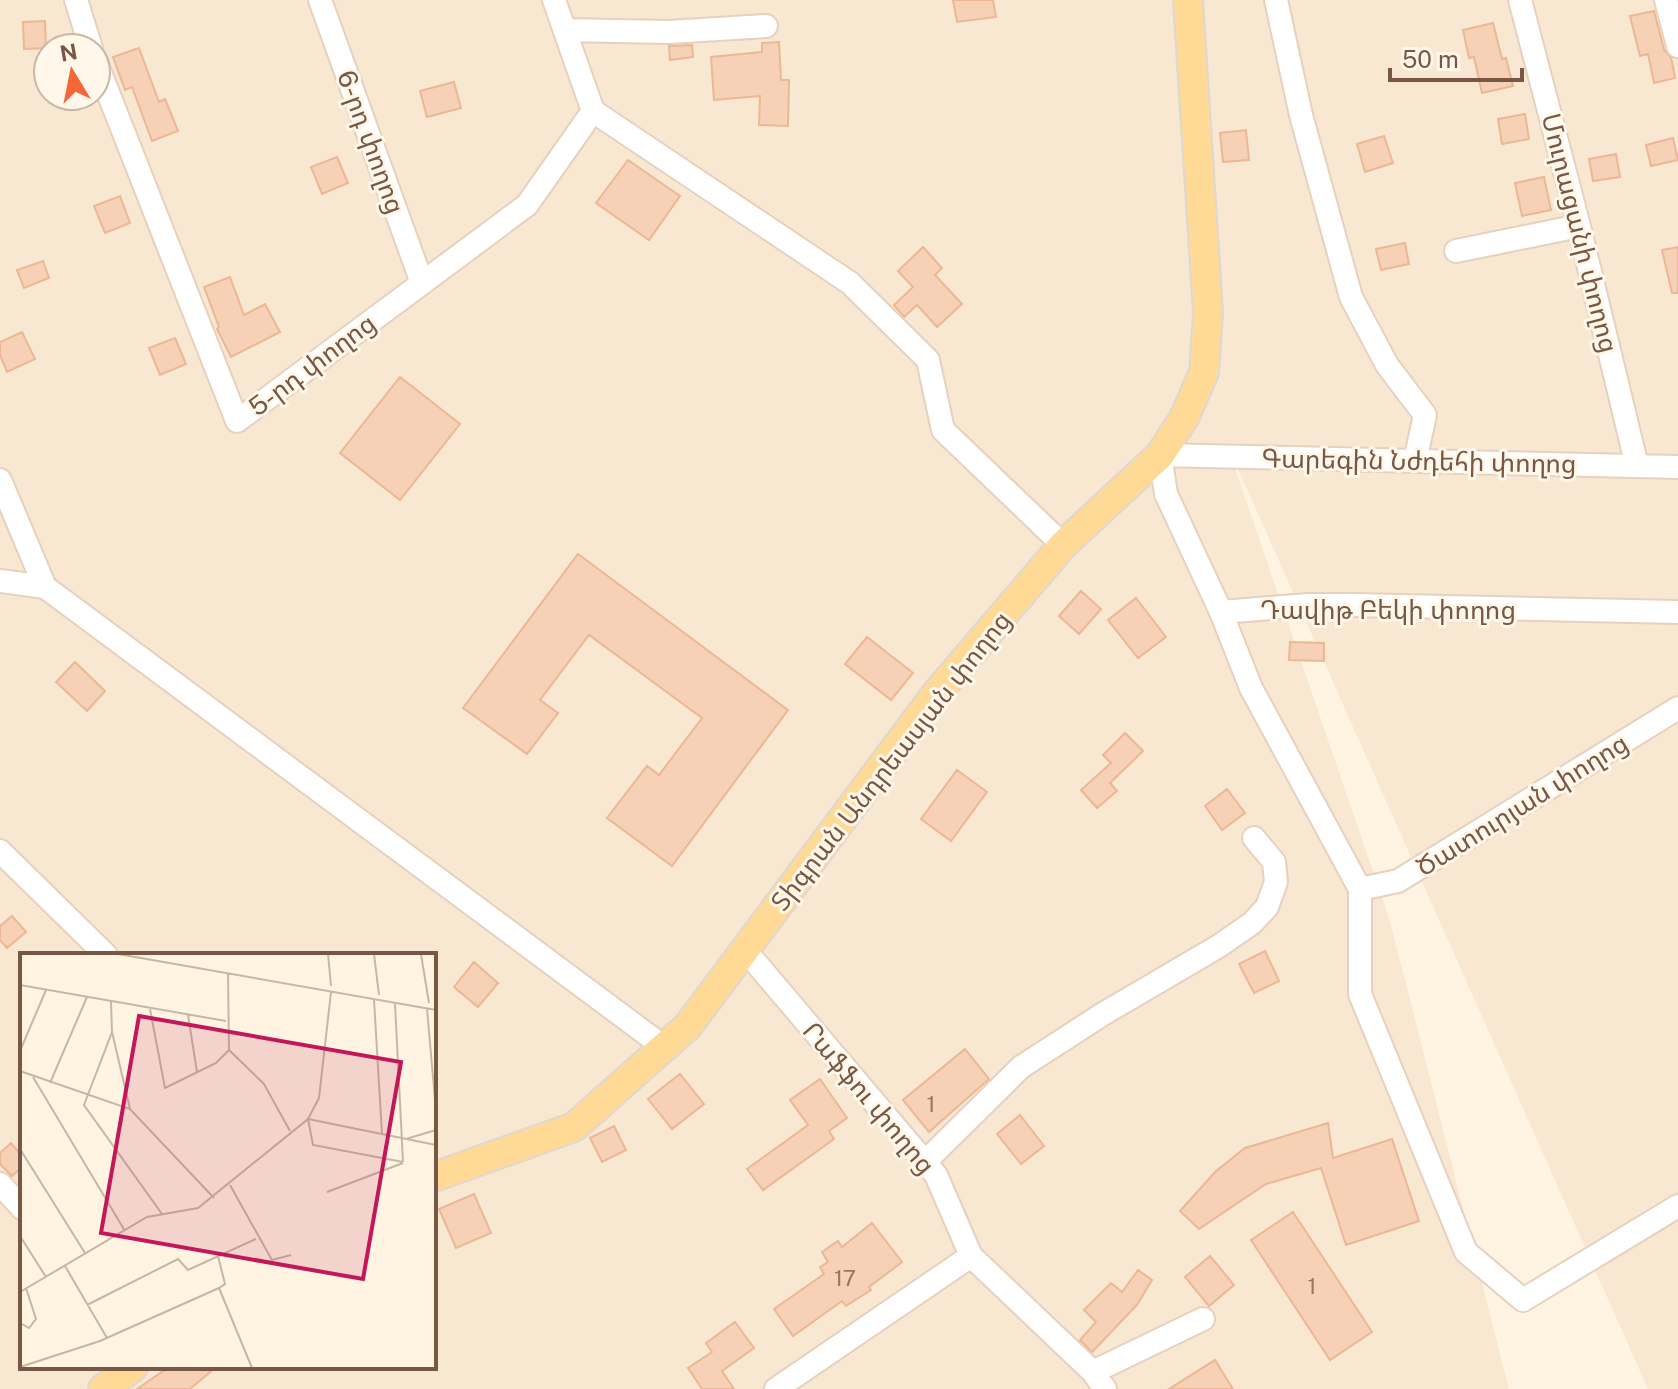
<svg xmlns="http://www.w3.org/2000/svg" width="1678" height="1389" font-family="'Public Sans','Noto Sans Armenian',sans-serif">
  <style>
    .residential { fill: #f9e8d1; fill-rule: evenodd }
    .building { fill: #f7d1b6; stroke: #ebb794; stroke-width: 2 }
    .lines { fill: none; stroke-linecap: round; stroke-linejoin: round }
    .minor-casing { stroke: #e6d1be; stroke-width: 26 }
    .major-casing { stroke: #dfd7d2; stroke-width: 32 }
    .minor { stroke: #fff; stroke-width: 22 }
    .major { stroke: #ffda97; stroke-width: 28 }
    .labels { text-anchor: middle; stroke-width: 6; stroke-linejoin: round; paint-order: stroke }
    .number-label { font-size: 22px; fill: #987661 }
    .street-label { font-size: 26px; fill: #785845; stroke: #fff7e9 }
    .inset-road { fill: none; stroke: #c8b6a3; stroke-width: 2 }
    .view { fill: #c2185b; fill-opacity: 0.15; stroke: #c2185b; stroke-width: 4 }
    .inset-edge { fill: none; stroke: #785845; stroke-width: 4 }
  </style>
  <rect width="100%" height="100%" fill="#fef4e1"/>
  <path class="residential" d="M0,0H1678V1389H1648L1226,442L1390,921L1509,1389H0ZM48,48H96V96H48ZM22,955H434V1367H22Z"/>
  <path class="building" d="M953,0H993L996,17L957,22Z
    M1654,11L1664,50L1671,57L1675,78L1654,83L1648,54L1640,56L1630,16Z
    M45,21L46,48L24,49L23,22Z
    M1493,23L1502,59L1506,58L1513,86L1482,93L1474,57L1469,58L1463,30Z
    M779,42L781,80H789L788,126L759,125L760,96L714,100L711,57L762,52V43Z
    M692,45L693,57L670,60L669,46Z
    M139,48L159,102L165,99L178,131L152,141L132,87L125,90L113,57Z
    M454,82L461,108L427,117L420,91Z
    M1525,114L1529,139L1502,144L1498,119Z
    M1246,130L1249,160L1223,162L1220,133Z
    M1384,136L1393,163L1365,172L1357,144Z
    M1673,138L1678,160L1651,166L1646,145Z
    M1616,154L1620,177L1593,181L1589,159Z
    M337,157L348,183L322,194L311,167Z
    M628,160L680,196L649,240L596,203Z
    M1544,177L1551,210L1522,216L1515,183Z
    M120,196L130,223L105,233L94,206Z
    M1405,243L1409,264L1381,270L1376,249Z
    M923,247L942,268L935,275L962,304L937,327L917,305L904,317L894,305L913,287L898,271Z
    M1678,247V293H1672L1662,250Z
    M43,261L49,278L24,288L17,270Z
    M230,277L244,315L265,304L280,332L231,357L217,329L219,327L204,287Z
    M22,332L35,359L7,372L0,355V342Z
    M175,338L186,364L160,375L149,348Z
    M400,377L460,424L400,500L340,453Z
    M578,554L788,710L672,866L607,818L647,766L659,775L702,718L589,635L540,700L558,713L527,754L463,708Z
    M1081,591L1101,609L1079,634L1059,616Z
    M1136,598L1166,637L1138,658L1108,620Z
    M867,637L913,673L891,700L845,664Z
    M1290,642L1324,643V661L1289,660Z
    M75,662L105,691L87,711L56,682Z
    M1125,733L1143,751L1110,783L1117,791L1097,808L1081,790L1111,763L1103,755Z
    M957,770L987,792L951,841L921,819Z
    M1227,789L1245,813L1222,830L1205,806Z
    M12,916L26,932L7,948L0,940V926Z
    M1265,951L1279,981L1254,993L1239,964Z
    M474,962L498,983L478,1007L454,987Z
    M965,1049L989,1079L929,1132L903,1100Z
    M680,1074L704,1104L672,1129L648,1099Z
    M820,1079L847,1118L829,1131L834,1139L763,1190L747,1169L808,1125L790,1100Z
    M1020,1115L1044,1146L1021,1164L997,1134Z
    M1328,1123L1333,1158L1392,1139L1419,1221L1346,1245L1321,1168L1266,1184L1199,1229L1180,1211L1216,1171L1245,1148Z
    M614,1126L626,1150L602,1162L590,1138Z
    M11,1143L22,1156V1167L12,1176L0,1164V1153Z
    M474,1194L491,1233L456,1248L439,1209Z
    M1293,1212L1372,1332L1330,1360L1251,1240Z
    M872,1223L902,1262L869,1287L871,1290L846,1306L842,1301L793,1336L774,1309L824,1274L820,1267L828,1262L822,1252L838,1241L842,1247Z
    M1210,1256L1234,1285L1209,1306L1185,1277Z
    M1138,1270L1152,1280L1137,1305L1092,1352L1080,1340L1096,1322L1084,1310L1111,1283L1122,1292Z
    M735,1322L754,1348L722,1371L734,1389H702L688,1368L712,1352L706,1343Z
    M1215,1360L1233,1389H1169Z
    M169,1367H216L190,1389H137Z"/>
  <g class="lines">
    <g class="minor-casing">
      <path id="minor" d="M76,0L91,48
        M320,0L422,283
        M554,0L593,111L850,283L928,360L943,430L1063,545
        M1276,0L1301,115L1351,297L1387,365L1425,415L1415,461
        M1520,0L1579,226L1637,466
        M1666,0L1678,46
        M565,30L669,32L766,26
        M96,62L237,421L527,205L593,111
        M1456,251L1579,226
        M1678,467L1160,455L1166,494L1221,612L1308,605H1355L1678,612
        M0,480L45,587
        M0,581L45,587L664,1047
        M1221,612L1251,688L1360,889V994L1466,1252L1523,1300L1678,1206
        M0,851L106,955
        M1360,889L1398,881L1678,708
        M745,950L936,1175L971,1256L1093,1372L1203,1319
        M925,1162L1021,1067L1103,1014L1219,946L1252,923L1267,907L1276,882L1274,862L1254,838
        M0,1184L22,1208
        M1093,1372L1105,1389
        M776,1389L971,1256"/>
    </g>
    <g class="major-casing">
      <path id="major" d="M434,1177L574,1127L688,1026L935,695L1063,545L1160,455L1184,418L1204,372L1208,313L1188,0
        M103,1389L133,1367"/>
    </g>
    <use href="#minor" class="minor"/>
    <use href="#major" class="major"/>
  </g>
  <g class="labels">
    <g class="number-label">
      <text x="931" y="1112">1</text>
      <text x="845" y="1286">17</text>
      <text x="1312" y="1294">1</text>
    </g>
    <g class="street-label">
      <text transform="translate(371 142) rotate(70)" y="9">6-րդ փողոց</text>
      <text transform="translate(1580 233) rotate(76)" y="9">Մուրացանի փողոց</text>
      <text transform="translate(312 365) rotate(-37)" y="9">5-րդ փողոց</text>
      <text transform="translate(1419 461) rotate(1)" y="9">Գարեգին Նժդեհի փողոց</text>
      <text x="1388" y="619">Դավիթ Բեկի փողոց</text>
      <text transform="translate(891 761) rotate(-52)" y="9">Տիգրան Անդրեասյան փողոց</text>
      <text transform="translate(1522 805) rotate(-32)" y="9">Ծատուրյան փողոց</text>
      <text transform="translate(869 1098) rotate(50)" y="9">Րաֆֆու փողոց</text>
    </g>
  </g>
  <g transform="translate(20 953)">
    <rect width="416" height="416" fill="#fef4e1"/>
    <path class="inset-road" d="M98,1L416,57M308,1L311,33M354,1L359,42M401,1L409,50M208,21L209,97L244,131L270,178M0,32L206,68M354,47L362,181M91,49L92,79L64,152L142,261M375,51L383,209M130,56L145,135L196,110L209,97M407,56L416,158M168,62L177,119M92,79L110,156M0,98L26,37M0,118L110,156L194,245M13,124L105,278M30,130L67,44M386,186L416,177M0,196L65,300M383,209L293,192L288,166L416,192M210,232L252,307L271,302M307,239L383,210M0,283L26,324M45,313L87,385M199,335L232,415M0,339L127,264L178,255L288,166L299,145L311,39M67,352L158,306L168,317L236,286M0,370L9,375L16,366L6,335M0,414L80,388L199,335L205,331L198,303"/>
    <path class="view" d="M119,63L381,109L343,326L81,280Z"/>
    <rect width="416" height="416" class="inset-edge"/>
  </g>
  <g transform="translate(72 72) rotate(350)"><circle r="38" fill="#fff7e9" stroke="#c9b7a7" stroke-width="2"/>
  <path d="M0-6L14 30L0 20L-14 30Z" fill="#f56739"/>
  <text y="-12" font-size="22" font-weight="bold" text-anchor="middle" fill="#785845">N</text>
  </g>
  <path d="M1390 68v12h132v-12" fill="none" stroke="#785845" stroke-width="4"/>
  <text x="1402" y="68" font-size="24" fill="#785845" stroke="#fff7e9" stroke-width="6" paint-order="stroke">50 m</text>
</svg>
